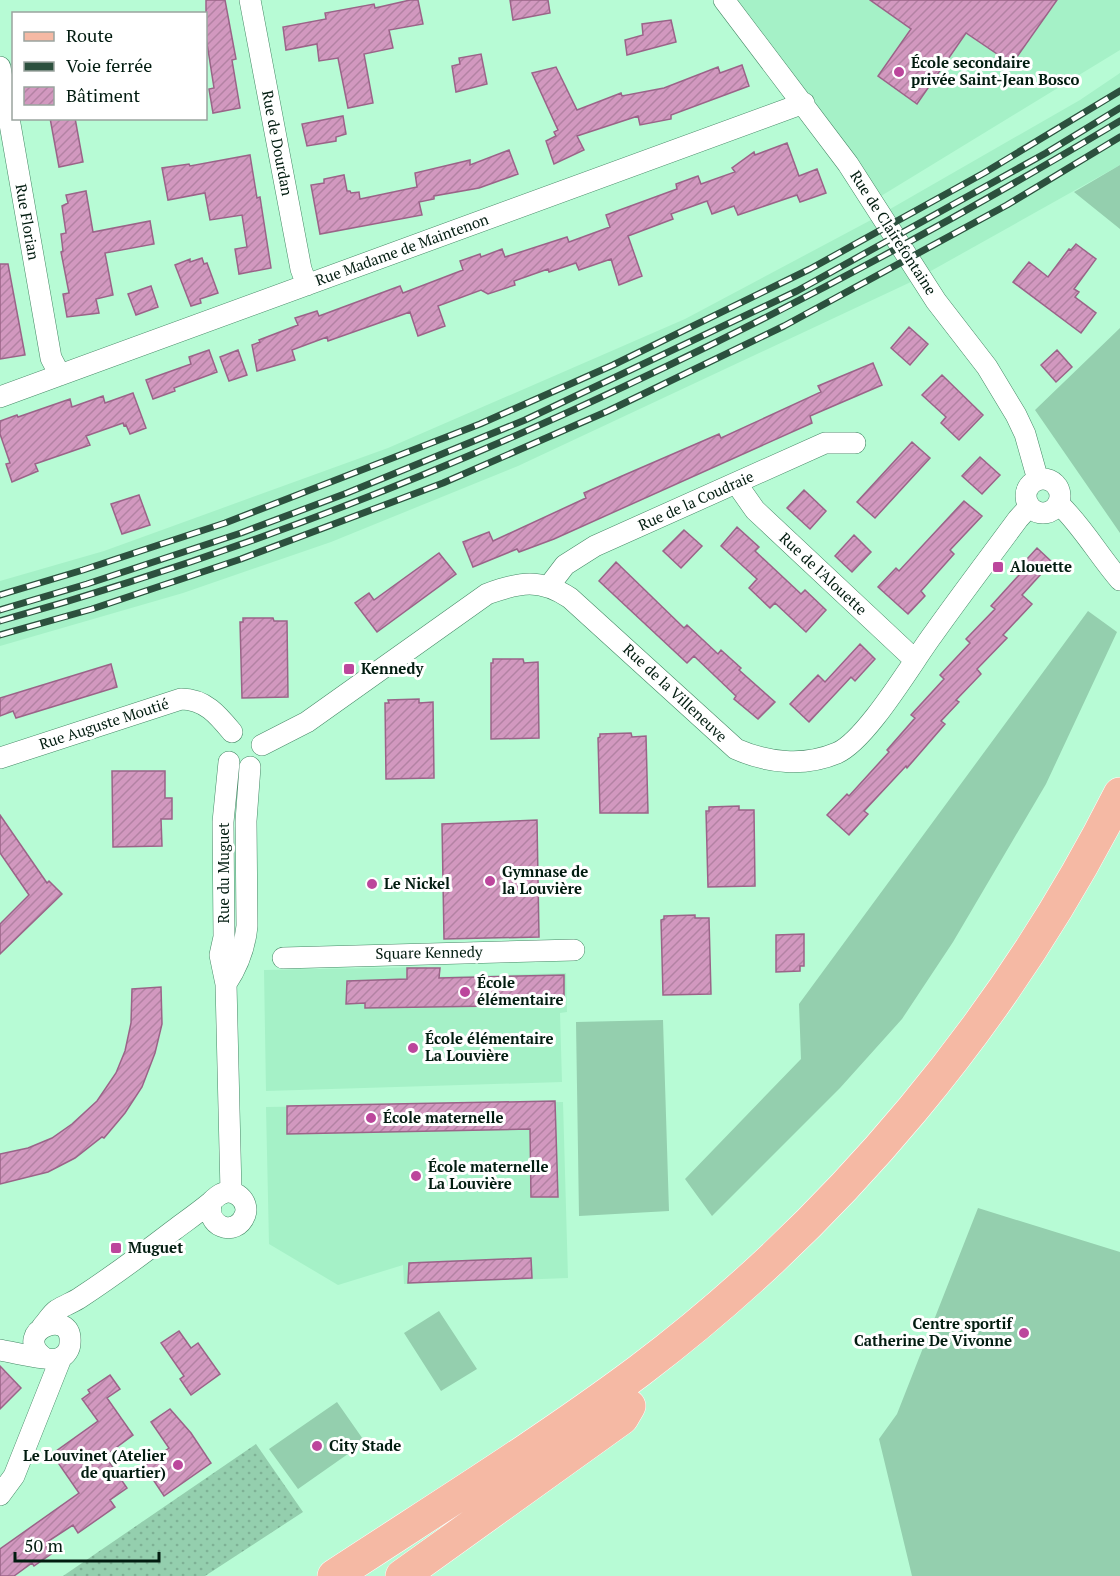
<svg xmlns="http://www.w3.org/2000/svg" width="1120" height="1576" font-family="'PT Serif',serif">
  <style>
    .built { fill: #a5f1c7 }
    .grass { fill: url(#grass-dots) }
    .garden { fill: #94cfae }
    .building { fill: url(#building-hatch); stroke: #9a6488; stroke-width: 1.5 }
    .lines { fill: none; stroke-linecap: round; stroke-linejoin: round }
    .street-casing { stroke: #468866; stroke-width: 22 }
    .primary-casing { stroke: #fff; stroke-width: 34 }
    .street { stroke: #fff; stroke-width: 21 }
    .primary { stroke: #f5b9a4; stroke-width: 33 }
    .rail-casing { stroke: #2c503e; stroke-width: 7 }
    .rail { stroke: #fff; stroke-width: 4.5; stroke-dasharray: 14; stroke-linecap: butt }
    .poi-dot { fill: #bc469c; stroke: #fff; stroke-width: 2 }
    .labels { text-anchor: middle; stroke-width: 6; stroke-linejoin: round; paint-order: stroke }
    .poi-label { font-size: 15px; font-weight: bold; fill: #021c10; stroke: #fff; text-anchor: start }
    .street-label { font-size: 15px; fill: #021c10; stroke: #fff }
  </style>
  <defs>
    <pattern id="grass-dots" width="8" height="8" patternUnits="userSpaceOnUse" patternTransform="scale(1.5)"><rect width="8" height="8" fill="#94cfae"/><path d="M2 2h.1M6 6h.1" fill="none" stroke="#7eb195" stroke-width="1.8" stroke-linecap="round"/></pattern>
    <pattern id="building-hatch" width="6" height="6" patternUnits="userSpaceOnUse" patternTransform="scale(1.5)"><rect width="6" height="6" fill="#d298bf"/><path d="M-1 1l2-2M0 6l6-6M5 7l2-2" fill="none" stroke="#b382a3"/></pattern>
  </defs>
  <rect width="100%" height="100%" fill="#b7fbd5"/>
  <path class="built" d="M733,0H1120V50L881,196Z
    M1120,73V165L913,281L518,466L331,542L183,593L0,646V581L104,551L388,448L685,319L871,220L1080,100Z
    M427,967L428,977L566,973L567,1012L560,1013L562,1082L266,1091L264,970Z
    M563,1102L568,1278L404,1284L403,1265L338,1285L269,1244L266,1107Z"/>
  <path class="grass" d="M256,1444L303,1512L205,1576H63Z"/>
  <path class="garden" d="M1120,165V229L1074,192Z
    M1120,328V533L1035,410Z
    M1088,611L1117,632L1046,784L953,942L902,1019L840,1088L712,1216L685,1179L801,1059L799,1004Z
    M663,1020L669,1211L579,1216L576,1022Z
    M978,1208L1120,1252V1576H912L879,1439L897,1414Z
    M439,1311L477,1369L441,1391L404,1333Z
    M337,1402L365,1442L298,1489L269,1449Z"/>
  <path class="building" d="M206,0H225L236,59L232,60L240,108L213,113L209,89L214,88L206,37Z
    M410,0H418L423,24L389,30L393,48L364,54L373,103L348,108L338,58L319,61L317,44L286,50L283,27L326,19L325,13L374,4L375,8Z
    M510,0H548L550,13L513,20Z
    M870,0H1057L1012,64L966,33L917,104L878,76L911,29Z
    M671,20L676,42L627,55L625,40L643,35L642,24Z
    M481,54L487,84L456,92L452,66L460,64L459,58Z
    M742,65L749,86L671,115V119L640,125L638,116L577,136L584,150L554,164L546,141L556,136L554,132L558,130L532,73L556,67L577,110L621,93L622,96L664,88L718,67L720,73Z
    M343,116L346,134L336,137V141L307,146L302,124Z
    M50,118H75L83,162L59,167Z
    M787,143L799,176L817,169L826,193L800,202L797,195L738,215L734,206L712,214L707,201L671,214L673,219L628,236L642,276L619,285L611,259L579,270L576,263L549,272L548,269L514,281L515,285L488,294L481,290L438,306L445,326L418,336L410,312L328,341L327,337L292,350L295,360L257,371L252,345L260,342L259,340L298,325L295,318L317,311L319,316L400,286L403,293L463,270L460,261L480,254L481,257L502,249L505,257L567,237L569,242L610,227L606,215L677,189L676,184L698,176L701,184L735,172L732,168L754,152L755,155Z
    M509,150L518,174L479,188L434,196V199L419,202L422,215L320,234L311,185L324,183V179L344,175L347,191H350L351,193L359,192L360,199L417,187L415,173L470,160V165Z
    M250,155L257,198L260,197L271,268L239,274L235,249L247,247L242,215L210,220L205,193L168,200L162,168L189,164L190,166Z
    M86,191L93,232L150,221L154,244L105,253L113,295L96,299L99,313L67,317L63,294L69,293L61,252L63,251L61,234L66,233L62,206L68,203L66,195Z
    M1076,244L1096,259L1074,289L1079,292L1075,297L1096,313L1081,333L1013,282L1029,262L1048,277L1069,249L1071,250Z
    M202,258L204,264L207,263L218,293L200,299L201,303L191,306L175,265L190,259V262Z
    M0,264H8L25,355L0,359Z
    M151,286L158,307L136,315L128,294Z
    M909,327L928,344L910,365L891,348Z
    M209,350L217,372L174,388L175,391L153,399L146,380L191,364L189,357Z
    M238,350L247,375L229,381L220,357Z
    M1057,350L1072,367L1056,382L1041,365Z
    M873,363L882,385L810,416L812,423L554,539L519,552L517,549L473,567L463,542L489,532L493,541L586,498L584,493L622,476L719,434L721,438L821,392L818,386Z
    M942,375L983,415L959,440L941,423L946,417L922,395Z
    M133,393L146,428L130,434L126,425L124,426L123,423L86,436L90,445L35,464L38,471L12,482L6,464L10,463L0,434V421L17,415L18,417L70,399L72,407L103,396L105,403Z
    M912,442L930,458L875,518L857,502Z
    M980,457L1000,475L982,494L962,476Z
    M804,490L826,511L810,529L787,508Z
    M139,495L150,525L122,534L111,504Z
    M964,501L982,516L950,550L954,554L921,591L925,596L908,614L878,587L896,568L899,571Z
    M737,527L759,547L755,551L801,594L805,590L826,610L806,632L775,603L770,608L749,588L757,579L721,546Z
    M684,530L702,546L681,568L663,551Z
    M854,535L871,552L852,572L835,556Z
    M1037,548L1052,562L1022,595L1032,604L1003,635L1007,638L977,669L981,674L956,700L959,702L941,721L945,724L907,768L906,766L864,811L868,814L849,835L827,815L847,794L849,796L889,752L887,750L915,718L911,715L944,679L940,675L970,643L966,639L995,609L991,606L1020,574L1017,570Z
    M439,553L456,574L377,632L355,603L369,593L374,600Z
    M616,562L684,628L687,625L718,654L721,650L741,668L739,670L775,702L758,719L734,699L736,696L694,656L687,663L599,581Z
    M243,618H273L274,621H287L288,697L242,698L240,622H243Z
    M860,644L875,659L855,681L851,677L809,722L790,704L818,675L825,682Z
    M493,659H523L524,663L538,662L539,738L491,739V663H493Z
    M111,664L117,687L16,718L13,711L0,716V698Z
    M419,699V703L433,702L434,778L386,779L385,703H389L388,700Z
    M631,733L632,737L646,736L648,813H600L598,738L600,737V734Z
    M112,771H165V798H172V819H161L162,846L113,847Z
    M739,806V810H754L755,886L708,887L706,811H709V807Z
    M0,815L47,883L49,881L62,894L0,954V924L29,895L0,853Z
    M537,820L539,937L444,939L442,824Z
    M695,915V918H709L711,994L663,995L661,920L664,919V916Z
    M804,934V966H800V971L776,972V935Z
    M407,968H440L439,978L564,975V1005L365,1008V1003L346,1004L347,981L407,979Z
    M161,987L162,1024L155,1053L142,1087L125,1113L104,1138L102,1137L75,1158L48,1172L0,1184V1154L28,1148L52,1138L72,1124L97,1101L116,1073L125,1051L131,1023L132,989Z
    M555,1101L558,1197H531L530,1129L287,1134V1106Z
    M531,1258L532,1278L408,1283L409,1263Z
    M179,1331L191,1348L198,1343L220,1374L191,1395L180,1379L184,1376L161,1343Z
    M0,1366L21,1388L0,1409Z
    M110,1375L120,1389L107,1398L133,1435L105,1456L127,1488L110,1500L115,1507L78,1533L73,1525L47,1542L54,1552L34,1566L32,1563L14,1576H0V1549L79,1493L52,1454L98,1421L82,1399L90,1393L88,1390Z
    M170,1409L191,1433L211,1463L164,1496L144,1466L169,1448L151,1422Z"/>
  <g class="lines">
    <g class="street-casing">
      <path id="street" d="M250,0L301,269L307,285
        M724,0L848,164L936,301L987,367L1016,415L1025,434L1038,480
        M0,67L51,358L60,375
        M0,397L804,103
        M1026 496a17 17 0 1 1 34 0a17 17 0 1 1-34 0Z
        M736,483L755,510L915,660
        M1059,504C1083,527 1099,556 1120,580
        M549,586L565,565L595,546L825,443H855
        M262,745L307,722L487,594C520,582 540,578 570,598L736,749C768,763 804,767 837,753C867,740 913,661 934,633C961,595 990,557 1018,519L1029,507
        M0,758L181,699C205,699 218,715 232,732
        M229,762L223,822L224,937L220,955L226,984L231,1192
        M283,958L574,950
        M226,984C238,966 245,948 247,926L246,821L250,767
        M42,1327C47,1322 51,1314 57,1310C65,1305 74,1302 81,1297C113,1276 144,1253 174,1230C186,1221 199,1212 211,1202C214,1199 217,1196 221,1194C234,1187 250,1201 245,1215C236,1239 203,1226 212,1201
        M0,1350C11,1352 53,1362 60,1358C66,1355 70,1349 70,1343C73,1306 11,1331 43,1357
        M0,1495L14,1476L61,1358"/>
    </g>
    <g class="primary-casing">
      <path id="primary" d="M334,1576C436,1509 541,1444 639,1371C839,1220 1008,1017 1120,794
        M402,1576L622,1418L629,1406"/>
    </g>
    <use href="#street" class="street"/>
    <use href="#primary" class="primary"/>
    <g class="rail-casing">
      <path id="rail" d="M0,595L83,570L225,523L480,424L613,365L810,269L984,173L1120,91
        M0,610L87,584L241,533L347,493L525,420L797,291L1046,153L1120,108
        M0,621C396,510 768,332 1120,121
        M0,635L92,609L241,559L443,483L608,411L784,326L1007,205L1120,137"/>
    </g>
    <use href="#rail" class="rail"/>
  </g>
  <g class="poi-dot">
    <circle cx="899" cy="72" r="6"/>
    <rect x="992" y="561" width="12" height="12" rx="3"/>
    <rect x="343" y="663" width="12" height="12" rx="3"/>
    <circle cx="490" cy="881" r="6"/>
    <circle cx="372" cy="884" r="6"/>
    <circle cx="465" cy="992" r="6"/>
    <circle cx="413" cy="1048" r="6"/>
    <circle cx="371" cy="1118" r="6"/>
    <circle cx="416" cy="1176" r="6"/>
    <rect x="110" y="1242" width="12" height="12" rx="3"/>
    <circle cx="1024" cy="1333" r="6"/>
    <circle cx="317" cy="1446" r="6"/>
    <circle cx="178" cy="1465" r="6"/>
  </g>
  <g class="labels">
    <g class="poi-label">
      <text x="911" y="68">École secondaire<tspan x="911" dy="17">privée Saint-Jean Bosco</tspan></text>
      <text x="1010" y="572">Alouette</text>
      <text x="361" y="674">Kennedy</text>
      <text x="502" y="877">Gymnase de<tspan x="502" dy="17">la Louvière</tspan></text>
      <text x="384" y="889">Le Nickel</text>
      <text x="477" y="988">École<tspan x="477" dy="17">élémentaire</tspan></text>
      <text x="425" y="1044">École élémentaire<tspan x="425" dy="17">La Louvière</tspan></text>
      <text x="383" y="1123">École maternelle</text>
      <text x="428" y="1172">École maternelle<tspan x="428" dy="17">La Louvière</tspan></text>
      <text x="128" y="1253">Muguet</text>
      <text x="1012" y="1329" text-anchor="end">Centre sportif<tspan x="1012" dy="17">Catherine De Vivonne</tspan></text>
      <text x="329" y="1451">City Stade</text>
      <text x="166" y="1461" text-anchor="end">Le Louvinet (Atelier<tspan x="166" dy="17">de quartier)</tspan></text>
    </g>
    <g class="street-label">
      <text transform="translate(277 143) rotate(79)" y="5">Rue de Dourdan</text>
      <text transform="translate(27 222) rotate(80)" y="5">Rue Florian</text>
      <text transform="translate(893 233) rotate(57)" y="5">Rue de Clairefontaine</text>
      <text transform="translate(402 250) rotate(-20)" y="5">Rue Madame de Maintenon</text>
      <text transform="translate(696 501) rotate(-24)" y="5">Rue de la Coudraie</text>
      <text transform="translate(823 574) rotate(43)" y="5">Rue de l'Alouette</text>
      <text transform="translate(675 693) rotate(43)" y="5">Rue de la Villeneuve</text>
      <text transform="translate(104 724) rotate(-18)" y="5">Rue Auguste Moutié</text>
      <text transform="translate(224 873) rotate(-90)" y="5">Rue du Muguet</text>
      <text transform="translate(429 953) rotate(-1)" y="5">Square Kennedy</text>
    </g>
  </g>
  <rect x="12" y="12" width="195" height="108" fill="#ffffff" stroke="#9aa49f" stroke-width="1.5"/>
  <rect x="24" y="32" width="30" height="9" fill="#f5b9a4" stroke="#9aa49f" stroke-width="1.5"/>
  <text x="66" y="42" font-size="18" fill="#021c10">Route</text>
  <rect x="24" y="62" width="30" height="9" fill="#2c503e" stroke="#9aa49f" stroke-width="1.5"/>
  <text x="66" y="72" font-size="18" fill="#021c10">Voie ferrée</text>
  <rect x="24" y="87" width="30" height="18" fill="url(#building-hatch)" stroke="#9aa49f" stroke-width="1.5"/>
  <text x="66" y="102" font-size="18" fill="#021c10">Bâtiment</text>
  <path d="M15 1552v9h144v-9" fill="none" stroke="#021c10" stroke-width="3"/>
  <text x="24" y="1552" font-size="18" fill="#021c10" stroke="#ffffff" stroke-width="4.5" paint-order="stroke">50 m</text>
</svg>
